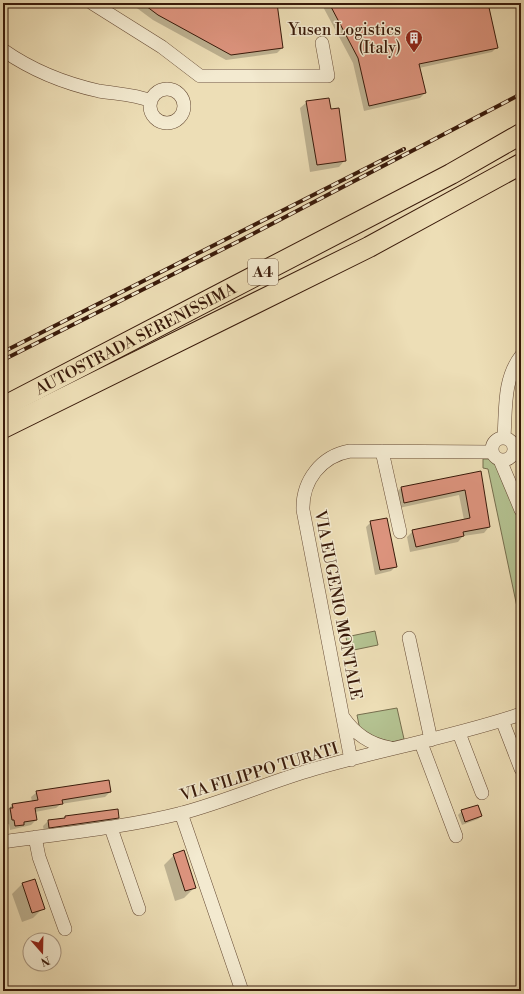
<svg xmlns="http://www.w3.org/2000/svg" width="524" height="994" font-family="'Libre Bodoni',serif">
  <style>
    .green { fill: #b4c291; stroke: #766e4e }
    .shadow { fill: #0003 }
    .building { fill: #dd947e; stroke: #391a0a }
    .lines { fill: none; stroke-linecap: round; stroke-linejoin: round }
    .minor-casing { stroke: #664b35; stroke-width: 14 }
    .highway-casing { stroke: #391a0a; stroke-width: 22 }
    .minor { stroke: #f3ead0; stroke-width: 13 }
    .highway { stroke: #eddeb6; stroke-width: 20 }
    .rail-casing { stroke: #391a0a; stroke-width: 4 }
    .rail { stroke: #f3ead0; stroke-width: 2.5; stroke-dasharray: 8; stroke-linecap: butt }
    .labels { text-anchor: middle; stroke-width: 3; stroke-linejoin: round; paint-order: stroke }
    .shield { fill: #f3ead0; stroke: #715845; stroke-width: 1 }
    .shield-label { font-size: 15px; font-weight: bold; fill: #391a0a }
    .poi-label { font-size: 16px; fill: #391a0a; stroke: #f3ead0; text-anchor: end }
    .street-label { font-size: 16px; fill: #391a0a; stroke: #f3ead0 }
  </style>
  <rect width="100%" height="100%" fill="#eddeb6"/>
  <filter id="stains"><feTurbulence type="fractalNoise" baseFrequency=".005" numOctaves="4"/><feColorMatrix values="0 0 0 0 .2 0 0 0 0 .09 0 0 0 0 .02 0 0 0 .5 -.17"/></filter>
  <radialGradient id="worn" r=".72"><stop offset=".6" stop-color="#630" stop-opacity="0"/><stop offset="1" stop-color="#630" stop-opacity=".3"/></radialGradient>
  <path class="green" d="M483,459H490L496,463L521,523V626L488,469L483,468Z
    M375,631L378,645L349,651L346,637Z
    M397,708L404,739L388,743L360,730L357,715Z"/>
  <path class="shadow" d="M130,3H276L282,48L277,53L226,60L153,20Z
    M321,3H487L497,47L492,52L419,68L425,93L420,98L364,111L353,63Z
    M307,102L330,110L345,160L339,167L310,172L300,108Z
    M480,472L489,527L484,533L463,536L458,542L410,552L407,537L413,531L464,520L459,495L399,508L395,493L401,488Z
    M371,522L396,566L391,571L375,575L366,527Z
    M37,792H110L105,797L61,804L56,808L35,812L36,820L31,825L10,830L9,824L7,825L5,814L7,810L12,805L32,802L31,797Z
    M462,811L481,816L478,819L462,825L458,815Z
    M65,817H118L113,822L44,832L43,826L48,821L62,819Z
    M174,855L194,888L184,898L175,901L164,865Z
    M34,880L43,908L33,918L22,922L12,894L22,884Z"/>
  <path class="building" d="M142,3H277L283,48L231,55L158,15Z
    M329,3H488L498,48L419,64L426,93L369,106L358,58Z
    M329,98L331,109L339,108L346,161L317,165L306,101Z
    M481,471L490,527L463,532L464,536L416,547L412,530L470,518L465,490L404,503L401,487Z
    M387,518L397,567L380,570L370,521Z
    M109,780L111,792L62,800L63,804L35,808L37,820L24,822V825L15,826L14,820H12L10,808H13L12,804L38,800L36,791Z
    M478,805L482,816L465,822L461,810Z
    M118,809L119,818L49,828L48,820L65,818V816Z
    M184,850L196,888L185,891L173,854Z
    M35,879L45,909L32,913L22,883Z"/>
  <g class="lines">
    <g class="minor-casing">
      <path id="minor" d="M92,3L162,47L200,76H328L322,43
        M3,50C33,71 63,83 99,91C117,94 134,94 151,101
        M150 106a17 17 0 1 1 34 0a17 17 0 1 1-34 0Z
        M504,437C506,410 503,379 521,356
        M492 449a11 11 0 1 1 22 0a11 11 0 1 1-22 0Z
        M382,451L400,532
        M500,460L521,510
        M409,638L431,740
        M343,717C355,734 369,744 390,748
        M502,720L521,769
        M459,733L482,793
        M421,743L456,836
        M351,760L303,510C302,481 321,456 350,451L492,452
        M181,813L242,991
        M111,828L139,909
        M35,837L39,857L65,929
        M3,842C63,833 123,828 182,813C227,801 269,782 314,769C383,749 453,737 521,714"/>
    </g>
    <g class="highway-casing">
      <g id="highway">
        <path id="s1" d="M3,407L451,174L521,134"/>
        <path d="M3,428L369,247L521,164"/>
      </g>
    </g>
    <use href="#minor" class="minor"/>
    <use href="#highway" class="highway"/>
    <g class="rail-casing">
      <path id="rail" d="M3,352L404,149
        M3,360L241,240L521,94"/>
    </g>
    <use href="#rail" class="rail"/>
  </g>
  <defs>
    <g id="building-pin" transform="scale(0.9)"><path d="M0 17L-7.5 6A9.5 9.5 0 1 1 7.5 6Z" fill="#8f2418" stroke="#f3ead0"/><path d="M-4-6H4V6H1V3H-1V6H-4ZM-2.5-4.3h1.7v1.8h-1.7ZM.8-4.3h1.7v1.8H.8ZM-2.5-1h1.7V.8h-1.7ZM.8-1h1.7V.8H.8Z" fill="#fff"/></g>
  </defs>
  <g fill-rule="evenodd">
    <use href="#building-pin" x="414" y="38"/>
  </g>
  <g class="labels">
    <rect class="shield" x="248" y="259" width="30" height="26" rx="3"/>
    <g class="shield-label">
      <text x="263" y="277">A4</text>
    </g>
    <g class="poi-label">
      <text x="401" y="35">Yusen Logistics<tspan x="401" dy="18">(Italy)</tspan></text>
    </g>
    <g class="street-label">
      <text dy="6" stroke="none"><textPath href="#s1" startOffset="149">AUTOSTRADA SERENISSIMA</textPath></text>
      <text transform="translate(339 605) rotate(79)" y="6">VIA EUGENIO MONTALE</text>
      <text transform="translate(259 771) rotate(-17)" y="6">VIA FILIPPO TURATI</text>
    </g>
  </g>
  <rect width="524" height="994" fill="none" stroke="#eddeb6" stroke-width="16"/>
  <rect x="4" y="4" width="516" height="986" fill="none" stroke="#391a0a" stroke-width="2"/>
  <rect x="8" y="8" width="508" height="978" fill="none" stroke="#391a0a"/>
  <g transform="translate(42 952) rotate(160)"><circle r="19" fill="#f3ead0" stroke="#a99781"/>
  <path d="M0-3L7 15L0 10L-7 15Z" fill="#8f2418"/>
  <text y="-6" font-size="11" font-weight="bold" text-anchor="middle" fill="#391a0a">N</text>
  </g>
  <rect width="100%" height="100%" filter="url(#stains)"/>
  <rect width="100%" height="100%" fill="url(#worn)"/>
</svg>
